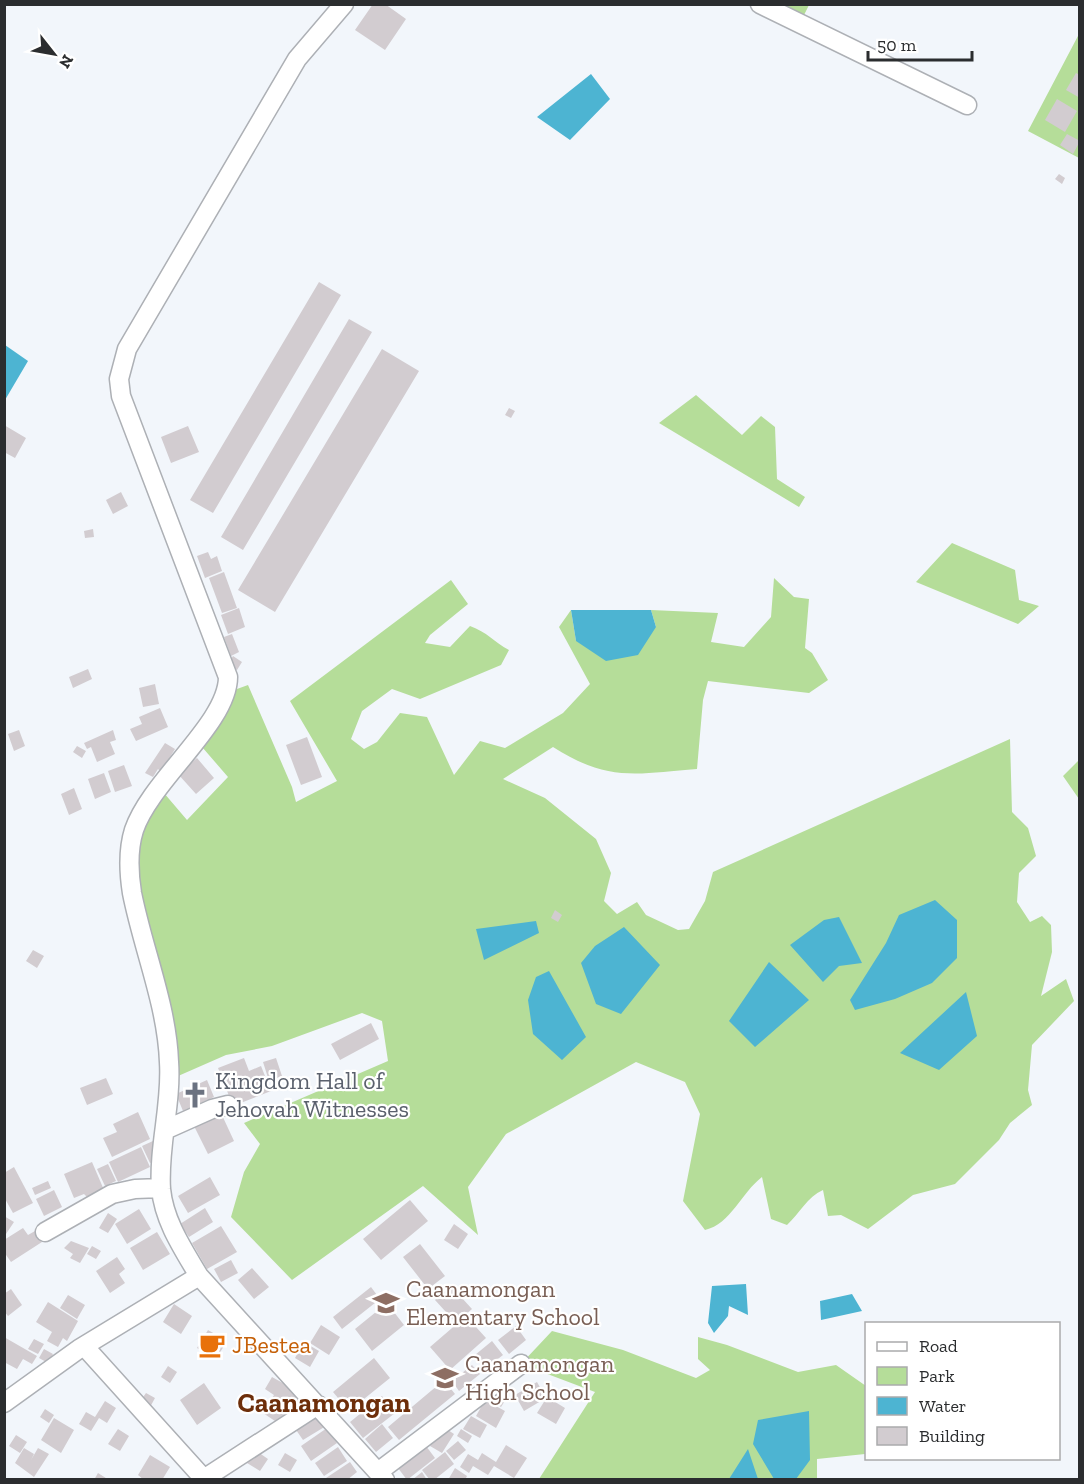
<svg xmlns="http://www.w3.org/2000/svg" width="1084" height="1484" font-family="'Zilla Slab',serif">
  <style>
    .green { fill: #b5dd99 }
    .water { fill: #4db4d2 }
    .building { fill: #d2ccd0 }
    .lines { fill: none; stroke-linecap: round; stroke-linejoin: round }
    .minor-casing { stroke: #adb0b5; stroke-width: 21 }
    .minor { stroke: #fff; stroke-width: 18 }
    .labels { text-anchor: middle; stroke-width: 4.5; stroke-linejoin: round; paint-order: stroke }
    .worship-label { font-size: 24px; fill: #5b616d; stroke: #fff; text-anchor: start }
    .education-label { font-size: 24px; fill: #785e54; stroke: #fff; text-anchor: start }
    .food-label { font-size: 24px; fill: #c56008; stroke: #fff; text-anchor: start }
    .quarter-label { font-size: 27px; font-weight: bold; fill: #6d2e0a; stroke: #fff }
  </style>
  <rect width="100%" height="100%" fill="#f2f6fb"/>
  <path class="green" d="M778,5H809L803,17Z
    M1079,34V158L1028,131Z
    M696,395L742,435L761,416L775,427L777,479L805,497L799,507L659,423Z
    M952,543L1015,570L1019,600L1039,606L1018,624L916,582Z
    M774,578L794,597L809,599L805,648L812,653L828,680L809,693L708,681L703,700L697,769C635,774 608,782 553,747L503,779L545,798L596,839L611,873L604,901L617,914L637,902L646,915L678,930L689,929L705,901L713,872L1010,739L1012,812L1028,828L1036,856L1019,873L1017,902L1030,922L1042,916L1051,925L1052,952L1041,996L1066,979L1074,1001L1032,1045L1028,1090L1032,1105L1010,1123L999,1140L955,1184L913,1195L868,1229L841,1215L828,1216L823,1190C807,1197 800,1213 787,1225L771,1219L762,1177C741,1193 731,1224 705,1230L683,1201L700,1114L685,1082L636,1062L506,1134L468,1187L478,1235L423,1186L292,1280L231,1217L244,1172L260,1144L244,1123L388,1061L382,1021L362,1013L272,1046L226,1055L169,1080L132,842L158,786L187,820L228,777L196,740L226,693L248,685L292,787L296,802L337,781L290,701L451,580L468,604L430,635L425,643L450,647L470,626C487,632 494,642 509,650L501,665L420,699L392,689L362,711L351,739L364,749L377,742L400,713L427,717L454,775L480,741L505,748L563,713L590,684L559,627L571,610L576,641L656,627L651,610L718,613L711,642L744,647L771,617Z
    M1079,760V799L1063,776Z
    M552,1331L623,1350L696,1378L710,1370L698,1359V1337L727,1345L798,1372L836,1365L866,1386V1451L865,1454L817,1459V1479H539L595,1392L521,1364Z"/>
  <path class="water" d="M591,74L610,99L570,140L537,117Z
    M5,345L28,361L5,400Z
    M571,610H651L656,627L638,655L606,661L576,641Z
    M935,900L957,920V958L932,983L895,999L855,1010L850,1000L886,943L899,915Z
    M839,917L862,963L839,966L823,982L790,945L824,920Z
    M536,921L539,933L484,960L476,929Z
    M624,927L660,965L621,1014L596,1004L581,963L595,946Z
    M769,962L809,1000L755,1047L729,1021Z
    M549,971L586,1037L562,1060L533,1034L528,1000L536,977Z
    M966,992L977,1036L939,1070L900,1053Z
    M746,1284L748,1315L729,1306L728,1316L714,1333L708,1323L712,1286Z
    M852,1294L862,1311L821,1320L820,1301Z
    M809,1411L810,1460L796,1479H774L753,1444L758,1420Z
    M748,1449L758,1479H729Z"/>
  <path class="building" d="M373,4H385L406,19L385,50L355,30Z
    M1076,73L1080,75V98L1066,90Z
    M1057,99L1077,111L1065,132L1045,120Z
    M1067,134L1080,141L1073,154L1060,145Z
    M1059,174L1065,178L1062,184L1055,179Z
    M319,282L341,295L213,513L190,500Z
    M349,319L372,332L243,550L221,537Z
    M382,349L419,371L275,612L238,590Z
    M509,408L515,411L511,418L505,415Z
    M4,425L26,438L15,458L4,452Z
    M188,426L199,452L171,463L161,437Z
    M121,492L128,506L113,514L106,500Z
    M93,529L94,537L85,538L84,531Z
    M208,552L211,559L217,556L222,571L205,578L197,556Z
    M224,572L237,608L222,613L209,578Z
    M239,608L245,627L228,634L221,615Z
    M232,634L239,652L231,656L224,637Z
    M233,656L242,662L237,670L227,665Z
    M88,669L92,679L73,688L69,677Z
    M155,684L159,704L143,707L139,688Z
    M160,708L168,727L136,741L130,729L142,724L139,717Z
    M19,730L25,746L14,751L8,734Z
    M113,730L116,740L110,742L115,754L97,762L91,747L87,749L84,743Z
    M307,737L322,777L301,785L286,745Z
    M165,743L175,749L161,772L158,769L153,777L145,773Z
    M77,746L86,751L82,758L73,752Z
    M197,758L214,778L196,794L178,774Z
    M124,765L132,786L115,792L108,771Z
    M104,773L111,792L95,799L88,779Z
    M74,788L82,809L69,815L61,794Z
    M555,910L562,915L558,922L551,918Z
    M33,950L44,956L37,968L26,961Z
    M371,1023L379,1039L340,1060L331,1044Z
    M244,1058L249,1071L261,1066L271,1091L233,1106L218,1068Z
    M276,1058L282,1076L269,1081L263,1062Z
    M106,1078L113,1094L87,1105L80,1088Z
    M207,1080L214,1097L183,1111L176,1094Z
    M138,1112L150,1139L112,1157L103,1138L117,1132L113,1124Z
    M221,1113L234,1141L208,1154L194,1126Z
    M153,1141L161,1158L150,1163L142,1146Z
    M141,1147L150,1167L118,1182L109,1162Z
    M92,1162L104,1190L88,1198L84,1194L74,1198L64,1174Z
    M108,1164L116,1181L105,1186L97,1169Z
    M14,1167L33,1203L13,1213L4,1197V1173Z
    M210,1177L220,1195L188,1213L178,1196Z
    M48,1181L51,1188L35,1195L32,1188Z
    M54,1190L62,1207L44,1216L36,1199Z
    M410,1200L428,1221L381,1260L363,1239Z
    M205,1208L213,1222L189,1237L180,1224Z
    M139,1209L151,1229L127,1244L115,1224Z
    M108,1213L117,1219L108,1233L99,1228Z
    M4,1216L14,1222L4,1237Z
    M454,1224L468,1234L458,1249L444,1240Z
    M221,1226L237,1252L207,1269L192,1243Z
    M23,1228L28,1235L35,1231L42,1242L11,1262L4,1252V1240Z
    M157,1232L170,1254L143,1270L130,1248Z
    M71,1241L89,1248L80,1263L70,1258L73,1254L64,1248Z
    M420,1244L445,1276L428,1289L403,1257Z
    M92,1246L101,1251L96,1259L87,1254Z
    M117,1257L125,1269L119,1274L125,1283L110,1293L96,1271Z
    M231,1260L238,1273L221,1282L214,1269Z
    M252,1268L269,1287L254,1299L238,1280Z
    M451,1286L472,1309L456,1323L435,1300Z
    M371,1287L380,1299L342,1329L333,1317Z
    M11,1289L22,1305L8,1316L4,1311V1294Z
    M68,1295L85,1305L77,1319L60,1308Z
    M48,1302L78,1321L67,1341L63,1338L58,1347L47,1341L52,1332L36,1322Z
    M387,1303L404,1325L372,1351L355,1329Z
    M174,1304L192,1316L181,1334L163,1322Z
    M466,1316L486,1338L450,1370L430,1347Z
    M321,1325L340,1337L329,1355L310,1343Z
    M516,1326L526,1340L509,1354L498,1340Z
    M208,1330L227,1341L216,1359L197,1348Z
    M4,1337L37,1356L32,1364L23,1359L17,1369L4,1362Z
    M34,1339L44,1344L38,1354L28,1349Z
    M492,1341L503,1355L485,1369L475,1355Z
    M304,1342L319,1351L310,1367L295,1358Z
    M44,1349L53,1354L48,1363L39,1358Z
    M374,1358L390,1378L349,1411L333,1392Z
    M472,1365L480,1374L459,1391L452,1381Z
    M168,1366L177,1372L170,1383L161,1377Z
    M272,1377L308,1397L300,1410L283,1400L292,1407L281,1425L263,1413L274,1395L265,1389Z
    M444,1380L455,1394L399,1440L388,1427Z
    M537,1382L546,1398L524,1411L515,1395Z
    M204,1383L221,1408L197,1425L180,1400Z
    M494,1388L508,1396L501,1407L487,1398Z
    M146,1393L155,1398L149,1409L139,1403Z
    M382,1396L395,1413L363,1438L350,1422Z
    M547,1397L565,1408L556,1424L537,1413Z
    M485,1400L505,1411L496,1428L476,1416Z
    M105,1401L116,1408L107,1423L99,1418L91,1431L79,1424L86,1412L95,1417Z
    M45,1409L54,1415L49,1423L40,1417Z
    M317,1412L326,1426L303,1440L294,1427Z
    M471,1416L487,1425L480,1438L463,1429Z
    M54,1418L74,1430L61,1453L41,1440Z
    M382,1424L393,1438L376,1452L365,1439Z
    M442,1426L454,1434L442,1453L430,1446Z
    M327,1428L337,1443L311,1461L301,1446Z
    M118,1429L129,1436L120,1451L108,1444Z
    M461,1429L472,1436L468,1443L457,1436Z
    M16,1435L27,1442L20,1453L9,1446Z
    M458,1441L466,1450L454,1460L446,1451Z
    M423,1442L435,1458L407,1480L395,1464Z
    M506,1445L527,1458L514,1478L494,1466L488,1475L473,1466L469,1473L460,1467L468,1454L478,1460L482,1453L496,1462Z
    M338,1447L347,1461L324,1476L315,1463Z
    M24,1448L34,1454L31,1460L38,1448L49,1454L34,1477L15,1463Z
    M255,1450L268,1459L260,1471L247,1463Z
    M445,1452L454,1464L434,1480H430L422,1470Z
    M285,1453L297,1460L290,1472L278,1465Z
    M150,1455L170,1467L162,1480H144L138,1475Z
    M350,1462L357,1472L347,1480H323Z
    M455,1468L467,1476L465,1480H448Z
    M422,1472L427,1480H412Z
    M98,1473L109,1480H94Z"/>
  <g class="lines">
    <g class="minor-casing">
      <path id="minor" d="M760,4L967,105
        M165,1130L212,1109L228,1105
        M45,1232L112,1194L135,1189L161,1188
        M199,1276C183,1249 164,1221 161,1189C158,1147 172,1104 169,1062C167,1005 143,949 132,893C129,874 128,849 134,830C151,780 228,723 228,677L121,396L119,379L127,349L297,59L344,4
        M84,1346L205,1480
        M4,1403L79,1349L199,1276L385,1480
        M378,1472L521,1364
        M202,1480L318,1405"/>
    </g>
    <use href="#minor" class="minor"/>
  </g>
  <defs>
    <g id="church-bare" transform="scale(2.07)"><path d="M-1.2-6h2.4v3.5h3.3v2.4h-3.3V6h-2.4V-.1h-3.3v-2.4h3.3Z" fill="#6b7280" stroke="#fff" stroke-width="2.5" paint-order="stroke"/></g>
    <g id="school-bare" transform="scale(2.07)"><path d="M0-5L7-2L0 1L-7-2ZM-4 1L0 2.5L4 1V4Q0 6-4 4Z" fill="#8d6e63" stroke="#fff" stroke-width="2.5" paint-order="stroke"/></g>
    <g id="cafe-bare" transform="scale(2.07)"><path d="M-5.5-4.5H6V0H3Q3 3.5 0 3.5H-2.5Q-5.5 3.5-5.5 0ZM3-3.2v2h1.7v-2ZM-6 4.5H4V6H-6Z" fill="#e8710a" stroke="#fff" stroke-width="2.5" paint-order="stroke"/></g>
  </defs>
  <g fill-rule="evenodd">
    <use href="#church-bare" x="195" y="1095"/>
    <use href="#school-bare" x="386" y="1303"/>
    <use href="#cafe-bare" x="212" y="1345"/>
    <use href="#school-bare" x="445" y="1378"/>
  </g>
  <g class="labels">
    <g class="worship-label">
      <text x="215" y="1089">Kingdom Hall of<tspan x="215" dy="28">Jehovah Witnesses</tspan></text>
    </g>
    <g class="education-label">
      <text x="406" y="1297">Caanamongan<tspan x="406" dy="28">Elementary School</tspan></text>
      <text x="465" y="1372">Caanamongan<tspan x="465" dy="28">High School</tspan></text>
    </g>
    <g class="food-label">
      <text x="232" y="1353">JBestea</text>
    </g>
    <g class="quarter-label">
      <text x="324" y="1412">Caanamongan</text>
    </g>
  </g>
  <rect width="1084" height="1484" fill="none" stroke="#2b2d2f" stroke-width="12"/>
  <rect x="865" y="1322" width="195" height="138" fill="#ffffff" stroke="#aaabac" stroke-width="1.5"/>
  <rect x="877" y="1342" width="30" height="9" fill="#ffffff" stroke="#aaabac" stroke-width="1.5"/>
  <text x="919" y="1352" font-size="18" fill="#2b2d2f">Road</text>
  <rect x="877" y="1367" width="30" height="18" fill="#b5dd99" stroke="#aaabac" stroke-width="1.5"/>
  <text x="919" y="1382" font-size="18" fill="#2b2d2f">Park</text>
  <rect x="877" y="1397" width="30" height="18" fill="#4db4d2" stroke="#aaabac" stroke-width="1.5"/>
  <text x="919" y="1412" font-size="18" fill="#2b2d2f">Water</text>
  <rect x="877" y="1427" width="30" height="18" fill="#d2ccd0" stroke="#aaabac" stroke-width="1.5"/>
  <text x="919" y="1442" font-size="18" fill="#2b2d2f">Building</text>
  <g transform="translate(54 54) rotate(121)" stroke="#ffffff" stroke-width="4.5" paint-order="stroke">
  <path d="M0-4.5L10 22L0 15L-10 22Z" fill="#2b2d2f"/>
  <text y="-9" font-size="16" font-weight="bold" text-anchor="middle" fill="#2b2d2f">N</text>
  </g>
  <path d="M868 51v9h104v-9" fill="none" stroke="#2b2d2f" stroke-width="3"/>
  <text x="877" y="51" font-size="18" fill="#2b2d2f" stroke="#ffffff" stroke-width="4.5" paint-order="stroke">50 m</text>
</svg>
